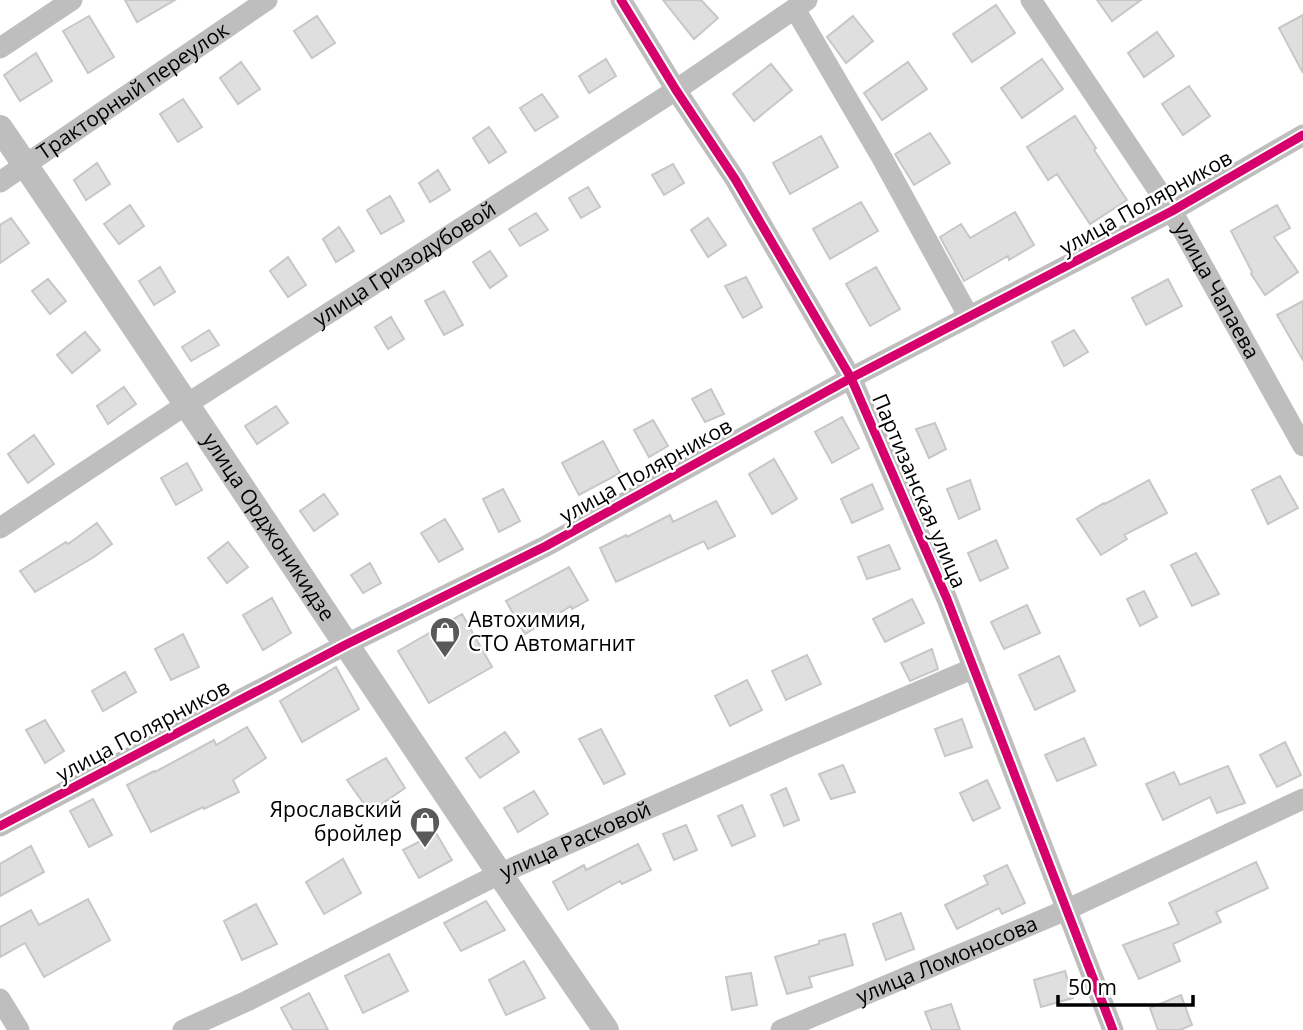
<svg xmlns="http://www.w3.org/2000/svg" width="1303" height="1030" font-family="'Open Sans',sans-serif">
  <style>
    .building { fill: #dfdfdf; stroke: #c7c7c7; stroke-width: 2 }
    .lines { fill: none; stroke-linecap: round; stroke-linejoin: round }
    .minor { stroke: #bebebe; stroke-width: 21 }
    .major { stroke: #bebebe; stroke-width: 26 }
    .cycleway-casing { stroke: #fff; stroke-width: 13 }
    .cycleway { stroke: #d6006c; stroke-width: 9 }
    .labels { text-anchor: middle; stroke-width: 5; stroke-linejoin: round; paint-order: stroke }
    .street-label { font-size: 21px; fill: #000; stroke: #fff }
    .poi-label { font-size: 21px; fill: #000; stroke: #fff; text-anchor: start }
  </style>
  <rect width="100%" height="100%" fill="#fff"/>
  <path class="building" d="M125,0H175L137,22Z
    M663,0H701L718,18L694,39Z
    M1097,0H1141L1112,21Z
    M996,5L1015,33L972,62L953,34Z
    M1303,15V73L1279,28Z
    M89,16L114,57L88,73L63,31Z
    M317,16L335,43L312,58L294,31Z
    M853,16L873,41L846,63L827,37Z
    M1157,32L1174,56L1144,77L1128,53Z
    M36,53L52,81L20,101L4,75Z
    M606,59L616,76L589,93L579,76Z
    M1042,59L1063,89L1022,118L1001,88Z
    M241,62L260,89L238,104L220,78Z
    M908,62L927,89L882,120L864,93Z
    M771,64L792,90L754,121L733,94Z
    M1189,86L1210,116L1183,135L1162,104Z
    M542,94L558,117L535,131L520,108Z
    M183,99L202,127L178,142L160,114Z
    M1075,116L1096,148L1094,150L1127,200L1090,224L1057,174L1048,180L1027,147Z
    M489,127L506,152L489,163L473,138Z
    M930,133L950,163L914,185L895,154Z
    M821,136L838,167L790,194L773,163Z
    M97,163L110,184L86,200L74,180Z
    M673,164L684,183L664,195L652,175Z
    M438,170L450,190L430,202L419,183Z
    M588,187L600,207L581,218L569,198Z
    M390,196L404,221L381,234L367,210Z
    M861,202L878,231L830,259L813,229Z
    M130,205L144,226L119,244L104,224Z
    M1277,205L1290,228L1274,237L1298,272L1265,295L1251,274L1252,272L1231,231Z
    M1015,212L1034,245L1009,260L1008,256L964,281L940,237L961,224L970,238Z
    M536,213L548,230L520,246L509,229Z
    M11,218L29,243L0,263V225Z
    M708,218L726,245L708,257L691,230Z
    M339,227L354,251L336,262L323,239Z
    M490,251L507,276L490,288L473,262Z
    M288,257L306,285L288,297L270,271Z
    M160,267L175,292L154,305L139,281Z
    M876,267L900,309L870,326L846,284Z
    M746,277L762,307L743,318L725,286Z
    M48,279L66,301L50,314L32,291Z
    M1168,279L1182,306L1146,325L1132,298Z
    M444,291L463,325L444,335L425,301Z
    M1303,301V360L1277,315Z
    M391,317L404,339L388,349L375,327Z
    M209,330L219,345L191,361L182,347Z
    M1074,330L1088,352L1064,366L1052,342Z
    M85,332L100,350L72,373L57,355Z
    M124,387L136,404L108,424L97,406Z
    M711,389L724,414L705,422L692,399Z
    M276,406L288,423L257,444L245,426Z
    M842,417L859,448L832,463L815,432Z
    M653,420L668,446L649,457L634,430Z
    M935,423L946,449L929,458L916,429Z
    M34,435L54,464L28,483L8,454Z
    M603,441L620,473L579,495L562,463Z
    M774,459L797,499L772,514L749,474Z
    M187,463L202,490L176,505L161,478Z
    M1280,476L1298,508L1268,524L1252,490Z
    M970,480L980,509L959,519L947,489Z
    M1149,480L1167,513L1124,535L1127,539L1101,555L1077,519L1104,503L1105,504Z
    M872,484L883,509L852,523L841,499Z
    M503,489L520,521L499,532L483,499Z
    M324,494L338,514L314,531L300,511Z
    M716,501L735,536L708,549L704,541L616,582L600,548L626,535L627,537L670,515L673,522Z
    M445,519L463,549L439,562L421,533Z
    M97,523L112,544L94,557L35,592L20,571L66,542L68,544Z
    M996,540L1008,568L980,581L968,553Z
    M228,542L248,567L227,583L208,558Z
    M889,545L900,569L867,579L858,557Z
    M1196,553L1219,594L1192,606L1171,565Z
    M370,563L381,583L363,593L351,575Z
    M569,567L588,600L572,609L571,606L525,634L506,601Z
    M1144,591L1157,617L1140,626L1127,599Z
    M272,598L291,633L263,650L243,615Z
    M912,599L924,623L885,642L873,619Z
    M1027,605L1040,633L1004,649L991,622Z
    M462,614L492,667L429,703L398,651Z
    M183,634L199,667L171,680L155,649Z
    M932,649L938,669L910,681L901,663Z
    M807,655L821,684L786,700L772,671Z
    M1059,656L1075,691L1035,710L1019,675Z
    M336,667L359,709L302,742L280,701Z
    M125,672L136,692L103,711L92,691Z
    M747,680L762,710L730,726L715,696Z
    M962,719L972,747L945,756L935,729Z
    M45,720L64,751L45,763L26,730Z
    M247,727L266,758L233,780L239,792L204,809L203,807L151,832L127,785L154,771L155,772L214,740L216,745Z
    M601,729L625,774L604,784L579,739Z
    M505,732L519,752L480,778L466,758Z
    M1084,738L1096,765L1057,781L1045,755Z
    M1285,742L1301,775L1277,787L1260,755Z
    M386,758L405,788L370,812L347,780Z
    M843,765L855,792L831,799L819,774Z
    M1228,766L1245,803L1217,813L1210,797L1163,820L1146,784L1174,772L1180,785Z
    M987,780L1000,808L973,821L960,793Z
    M786,788L799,820L784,826L771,795Z
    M534,791L548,814L518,832L504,808Z
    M93,799L112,835L89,847L70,811Z
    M742,805L755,836L732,846L718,816Z
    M686,825L697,850L674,860L663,834Z
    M436,833L452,860L419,878L403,850Z
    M638,844L651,870L622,884L620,881L568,910L553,882L584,865L586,870Z
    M31,846L44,872L0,896V864Z
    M343,859L361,893L324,914L306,882Z
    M1256,862L1268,888L1216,912L1221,922L1173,944L1180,961L1139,979L1123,945L1179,924L1169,903Z
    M1007,865L1025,903L1002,914L999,908L957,929L945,905L988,884L984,876Z
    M88,899L110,940L44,977L25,943L0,957V927L31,910L39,925Z
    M486,901L505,930L461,951L444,923Z
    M256,904L277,944L242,960L224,921Z
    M901,913L914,949L886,960L873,924Z
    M845,934L853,965L809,977L812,987L787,994L775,957L819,944V941Z
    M389,954L408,991L363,1013L345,976Z
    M524,961L545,998L506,1015L489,980Z
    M1065,971L1073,998L1041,1007L1034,980Z
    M751,973L757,1005L732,1010L726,977Z
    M309,993L328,1030H293L281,1008Z
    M1181,995L1192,1025L1180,1030H1158L1150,1008Z
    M951,1004L960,1030H932L925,1012Z"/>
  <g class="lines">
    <g class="minor">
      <path d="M621,0L676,90L735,179L851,378L947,599L1113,1030"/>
      <path id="s1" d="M1031,0L1172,211L1303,446"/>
      <path d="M795,9L882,158L969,317"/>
      <path d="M0,48L72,0"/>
      <path id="s2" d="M0,182L267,0"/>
      <path id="s3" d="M0,528L187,404L676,90L807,0"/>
      <path d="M0,826L345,645L546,546L851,378L1172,211L1303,135"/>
      <path d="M0,999L19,1030"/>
      <path id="s4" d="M183,1030L247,1001L499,874L793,745L974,668"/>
      <path id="s5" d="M781,1030L1066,910L1303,799"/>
    </g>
    <path class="major" id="s6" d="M0,128C205,427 401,732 606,1030"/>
    <g class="cycleway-casing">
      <path id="cycleway" d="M621,0L676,90L735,179L851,378L947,599L1113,1030
        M0,826L345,645L546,546L851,378L1172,211L1303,135"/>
    </g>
    <use href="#cycleway" class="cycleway"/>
  </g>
  <defs>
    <g id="shop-pin" transform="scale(1.575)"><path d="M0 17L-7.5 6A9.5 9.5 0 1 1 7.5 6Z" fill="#595959" stroke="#fff"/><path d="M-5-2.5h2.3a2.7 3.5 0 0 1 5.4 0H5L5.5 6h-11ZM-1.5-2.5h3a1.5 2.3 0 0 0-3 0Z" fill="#fff"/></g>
  </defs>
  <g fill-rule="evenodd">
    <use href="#shop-pin" x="445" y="632"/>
    <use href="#shop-pin" x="425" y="822"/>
  </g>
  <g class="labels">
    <g class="street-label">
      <text dy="7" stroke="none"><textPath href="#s2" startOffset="161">Тракторный переулок</textPath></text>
      <text transform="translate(1146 203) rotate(-29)" y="7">улица Полярников</text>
      <text dy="7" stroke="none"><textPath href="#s3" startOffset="483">улица Гризодубовой</textPath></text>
      <text dy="7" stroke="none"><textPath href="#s1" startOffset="345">улица Чапаева</textPath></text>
      <text transform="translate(646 471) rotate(-29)" y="7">улица Полярников</text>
      <text transform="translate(919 491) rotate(67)" y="7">Партизанская улица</text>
      <text dy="7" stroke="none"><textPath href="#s6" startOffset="481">улица Орджоникидзе</textPath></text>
      <text transform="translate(143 731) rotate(-28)" y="7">улица Полярников</text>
      <text dy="7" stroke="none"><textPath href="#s4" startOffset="436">улица Расковой</textPath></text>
      <text dy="7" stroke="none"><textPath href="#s5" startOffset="180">улица Ломоносова</textPath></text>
    </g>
    <g class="poi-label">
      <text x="468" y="627">Автохимия,<tspan x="468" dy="24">СТО Автомагнит</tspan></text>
      <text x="402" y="817" text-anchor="end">Ярославский<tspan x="402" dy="24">бройлер</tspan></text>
    </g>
  </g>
  <path d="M1058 995v10h135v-10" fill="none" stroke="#000000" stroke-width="3.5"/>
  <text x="1068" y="995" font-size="21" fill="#000000" stroke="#ffffff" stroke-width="5" paint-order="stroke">50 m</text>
</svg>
